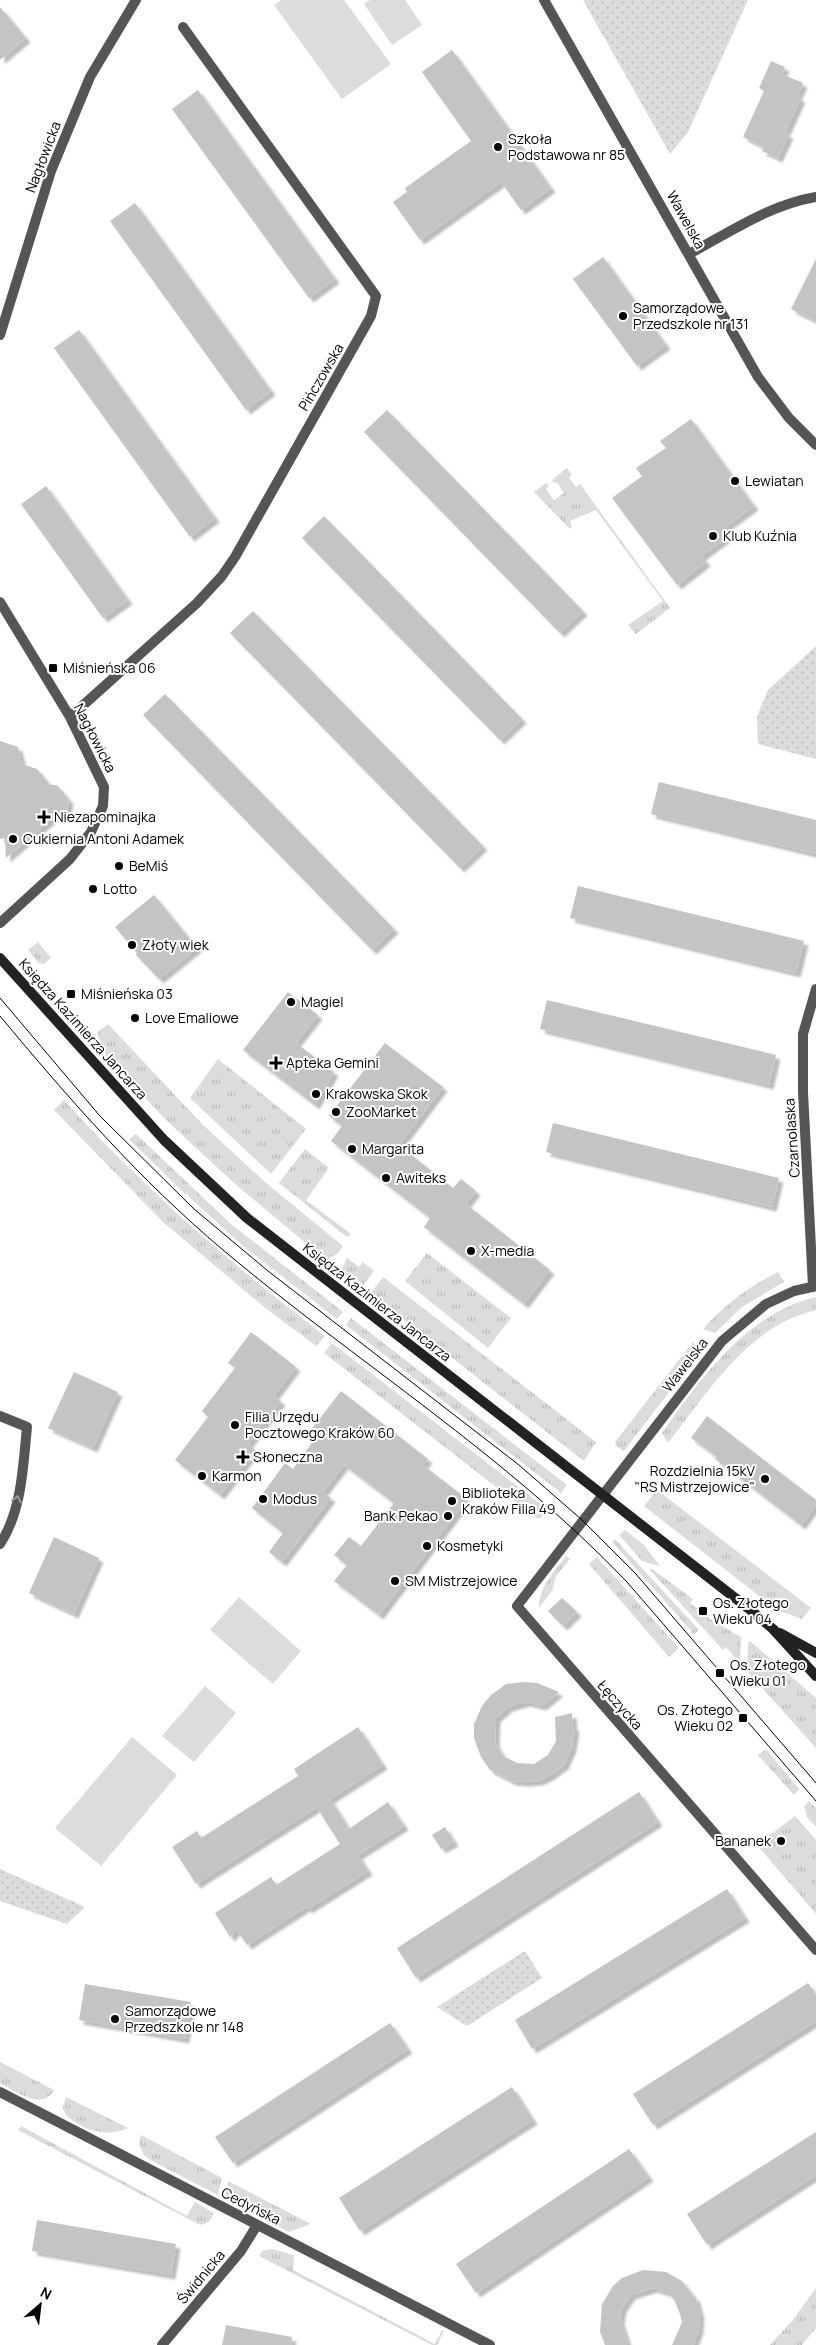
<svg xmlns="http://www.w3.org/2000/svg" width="816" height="2345" font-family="Manrope,sans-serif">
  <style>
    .grass { fill: url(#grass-tufts) }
    .park { fill: url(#park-dots) }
    .pitch { fill: #dcdcdc }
    .building { fill: #c4c4c4; filter: url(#shadow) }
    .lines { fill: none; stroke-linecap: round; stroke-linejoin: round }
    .street { stroke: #555; stroke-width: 10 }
    .secondary { stroke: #222; stroke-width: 10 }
    .tram { stroke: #000; stroke-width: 1 }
    .oneway { stroke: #999 }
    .poi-dot { fill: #000; stroke: #fff; stroke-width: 2 }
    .labels { text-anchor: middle; stroke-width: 4; stroke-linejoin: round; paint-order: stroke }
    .poi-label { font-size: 14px; fill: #000; stroke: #fff; text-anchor: start }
    .street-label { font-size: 14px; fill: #000; stroke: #fff }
  </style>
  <defs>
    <pattern id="grass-tufts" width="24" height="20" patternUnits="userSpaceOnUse" patternTransform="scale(1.25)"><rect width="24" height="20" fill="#dcdcdc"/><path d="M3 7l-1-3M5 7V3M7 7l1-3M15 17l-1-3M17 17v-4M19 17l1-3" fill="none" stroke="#bbb"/></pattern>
    <pattern id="park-dots" width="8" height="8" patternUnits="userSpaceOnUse" patternTransform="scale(1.25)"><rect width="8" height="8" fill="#dcdcdc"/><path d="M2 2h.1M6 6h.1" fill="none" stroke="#bbb" stroke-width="1.8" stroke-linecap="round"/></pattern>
    <filter id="shadow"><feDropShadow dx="4.5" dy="4.5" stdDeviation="1" flood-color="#0004"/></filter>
  </defs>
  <rect width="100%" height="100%" fill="#fff"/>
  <path class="grass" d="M567,468L572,475L569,478L576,487L580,484L670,608L636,634L628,625L663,601L596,510L570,521L572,527L570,529L534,492L546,483L549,486L546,489L554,500L564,493L557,482L554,483L552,480Z
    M38,942L51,958L44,964L39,963L28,950Z
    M108,1024L202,1124L265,1182L343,1246L338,1253L326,1260L234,1183L168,1122L106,1056L97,1033Z
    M218,1059L306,1129L271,1174L190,1098Z
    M64,1100C143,1188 231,1264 325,1336L316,1346L264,1307L163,1222L54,1110Z
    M136,1134L231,1224L343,1312L337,1319L243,1246L189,1197L188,1193L186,1195L129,1139Z
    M305,1149L329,1168L306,1200L351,1234L347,1237L279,1183Z
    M427,1253L511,1318L488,1348L405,1281Z
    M347,1258L359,1267L363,1262L374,1271L361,1288L341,1272Z
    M778,1272L784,1282L742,1307L715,1333L703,1329C727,1303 747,1288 778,1272Z
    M383,1277L596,1442L584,1461L370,1294Z
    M816,1297V1310C749,1325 708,1392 668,1443L662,1433C701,1378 747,1313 816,1297Z
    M351,1318L567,1485L561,1493L346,1325Z
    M693,1342L699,1353L624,1451L616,1446L615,1442Z
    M332,1343L547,1509L541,1518H536L324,1353Z
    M657,1490L811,1608L802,1619L777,1610L644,1506Z
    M625,1530L644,1545L660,1566L642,1561L619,1535Z
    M615,1539L699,1630L694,1634L612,1542Z
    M566,1556L570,1559L556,1576L552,1591L539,1608C539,1586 554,1572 566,1556Z
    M597,1557L679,1648L669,1657L589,1564Z
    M652,1569L693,1599L690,1603L713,1621L741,1637L740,1664L726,1647L723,1650L650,1570Z
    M750,1641L816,1698V1748L747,1671L748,1643Z
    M766,1749L799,1789L794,1795L758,1755Z
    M809,1801L816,1808V1827L807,1817L804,1806Z
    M795,1816L816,1840V1914L757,1845Z
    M0,2062L54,2090C42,2112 16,2091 0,2083Z
    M66,2097L128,2128C107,2138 81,2130 65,2114L63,2107Z
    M21,2126L187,2216L195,2202L214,2213L209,2222L200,2225L18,2130Z
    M141,2135L222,2178L218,2195L150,2160L143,2154L139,2144Z
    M228,2181L311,2224L289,2232L225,2199Z
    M272,2249L294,2255L293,2270L435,2344L442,2330L444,2331L437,2345H432L259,2256L262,2251Z
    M816,2288V2328L802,2345H770L792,2321Z"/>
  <path class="park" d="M583,0H748L688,132L670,154Z
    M816,646V759L758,744L757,716L768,690Z
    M0,1869L85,1907L67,1924L0,1901Z
    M525,1951L542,1978L467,2026L437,2007Z"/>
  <path class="pitch" d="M281,0H344L391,64L342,99L274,5Z
    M370,0H405L422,25L392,45L364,4Z
    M239,1597L301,1651L273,1684L210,1630Z
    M205,1686L236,1713L194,1762L162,1736Z
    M132,1737L177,1775L101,1866L55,1828Z"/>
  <path class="building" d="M0,7L26,38L0,60Z
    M452,50L551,188L521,210L501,182L420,240L393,202L407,192L405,188L471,141L422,72Z
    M771,61L785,67L782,74L803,83L797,97L801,98L785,133L789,134L778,158L762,151L764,147L743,137L764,91L759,88Z
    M198,90L335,279L309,298L172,109Z
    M135,203L271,391L246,410L110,221Z
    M603,257L666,345L637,366L573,279Z
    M816,259V321L791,309Z
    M79,330L215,518L190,537L54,348Z
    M387,410L583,611L560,633L364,432Z
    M691,419L754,506L725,527L730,535L701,556L706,562L677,585L612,498L642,476L636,468L666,448L660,441Z
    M46,486L128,600L103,618L21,504Z
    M324,516L522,719L500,740L302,538Z
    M253,611L483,846L460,868L230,633Z
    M165,694L394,929L372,950L143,715Z
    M0,741L18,747L22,764L37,769L50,785H57L69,800L67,812L57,814L6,858L5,838L0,839Z
    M659,782L816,820V854L651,814Z
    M578,886L804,941L796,973L570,918Z
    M154,895L197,948L159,979L136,955L137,953L115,927Z
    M288,992L318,1015L296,1043L334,1072L315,1105L243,1050Z
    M547,1000L776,1055L769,1085L540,1029Z
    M385,1043L443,1087L399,1145L453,1188L461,1179L476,1191L466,1204L550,1270L524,1304L424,1227L430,1218L331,1141L342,1126L329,1116Z
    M553,1123L779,1178L772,1207L546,1152Z
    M251,1332L296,1367L274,1396L281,1401L248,1444L255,1450L220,1495L175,1460L208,1417L202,1411L235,1368L228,1363Z
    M74,1372L118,1392L93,1448L48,1428Z
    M341,1391L428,1459L423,1465L467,1499L379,1615L334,1581L347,1565L334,1555L349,1537L361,1546L394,1503L344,1465L323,1492L331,1498L282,1562L269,1552L283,1533L252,1508L285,1463L293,1469L314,1440L307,1435Z
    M707,1416L816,1500V1505L801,1525L715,1459L717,1457L691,1438Z
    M54,1537L99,1558L74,1614L29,1593Z
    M562,1598L577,1612L563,1626L548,1611Z
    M524,1682L537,1683L559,1692L542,1706L526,1702L508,1707L496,1718L495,1743L503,1756L517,1763L534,1764L548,1755L556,1741L555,1717L572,1713L573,1727H575L572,1747L564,1765L549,1776L538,1781L524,1782L512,1781L490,1770L481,1757L474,1738V1724L482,1706L491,1695L506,1684Z
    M358,1727L383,1765L330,1799L349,1829L388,1802L404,1826L358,1855L368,1871L308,1909L306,1907L247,1945L237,1930L230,1937L215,1913L271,1877L276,1885L340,1844L327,1824L317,1807L196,1884L172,1847L197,1831L201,1838L298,1776L294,1769Z
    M639,1792L658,1822L416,1978L397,1948Z
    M445,1827L454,1842L441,1849L432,1835Z
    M727,1889L745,1918L532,2049L515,2020Z
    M808,1983L816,1995V2021L653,2125L633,2094Z
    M85,1984L191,2002L185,2039L79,2020Z
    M390,2023L408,2049L233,2163L215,2137Z
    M512,2087L533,2120L360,2231L339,2198Z
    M816,2132V2175L707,2245L687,2214Z
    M629,2149L649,2177L476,2293L456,2264Z
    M37,2220L176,2244L171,2275L32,2251Z
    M643,2270L666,2272L682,2281L694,2297L695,2296L700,2314L699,2329L693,2345H672L682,2322L680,2314L674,2299L668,2293L653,2288L631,2295L622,2308L620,2320L628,2345H605L600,2332L602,2304L613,2286L622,2278Z
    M226,2325L292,2337L291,2345H222Z"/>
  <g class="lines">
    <path class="street" d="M544,0L758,377L789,418L816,445
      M689,254C730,232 769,205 816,197
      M0,335L51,171L90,77L136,0
      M0,602L70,717L104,787L103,806L91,832L70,859L0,923
      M70,717L197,603L222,576L235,557L371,316L376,296L183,27
      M816,1286L794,1291L766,1304L722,1341L517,1606L816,1950
      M813,1287L803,1092V1034L816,989
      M0,1416L27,1427C23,1466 22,1511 0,1544
      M0,2092L490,2345
      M162,2345L241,2251L257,2225"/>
    <path class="secondary" d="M0,958L164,1140L247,1218L748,1608L773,1629L816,1676
      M780,1633L816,1653"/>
    <path class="tram" d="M0,998L100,1116L194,1209L268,1271L519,1465L582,1520L635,1573L816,1783
      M0,1016C69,1099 140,1180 223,1250C356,1362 506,1455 627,1582L816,1801"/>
  </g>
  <defs><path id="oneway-chevron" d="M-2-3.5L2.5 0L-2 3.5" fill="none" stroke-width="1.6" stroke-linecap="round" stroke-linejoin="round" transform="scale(1.25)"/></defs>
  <use class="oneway" href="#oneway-chevron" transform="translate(17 1499) rotate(-77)"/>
  <g class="poi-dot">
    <circle cx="498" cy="147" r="5"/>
    <circle cx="623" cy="316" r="5"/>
    <circle cx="735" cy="481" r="5"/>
    <circle cx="713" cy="536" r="5"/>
    <rect x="48" y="663" width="10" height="10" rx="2.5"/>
    <path d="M41.5 809.5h5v5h5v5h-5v5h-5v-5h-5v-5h5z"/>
    <circle cx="13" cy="839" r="5"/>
    <circle cx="119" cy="866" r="5"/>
    <circle cx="93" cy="889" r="5"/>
    <circle cx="132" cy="945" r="5"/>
    <rect x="66" y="989" width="10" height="10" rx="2.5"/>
    <circle cx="291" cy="1002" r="5"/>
    <circle cx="135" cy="1018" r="5"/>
    <path d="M273.5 1055.5h5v5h5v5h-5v5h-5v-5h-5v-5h5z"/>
    <circle cx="316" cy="1094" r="5"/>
    <circle cx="336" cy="1112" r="5"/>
    <circle cx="352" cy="1149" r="5"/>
    <circle cx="386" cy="1178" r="5"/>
    <circle cx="471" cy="1251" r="5"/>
    <circle cx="235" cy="1425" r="5"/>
    <path d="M240.5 1449.5h5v5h5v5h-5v5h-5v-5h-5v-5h5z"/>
    <circle cx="202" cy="1476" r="5"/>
    <circle cx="765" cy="1479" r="5"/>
    <circle cx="263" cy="1499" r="5"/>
    <circle cx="452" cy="1501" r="5"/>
    <circle cx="448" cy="1516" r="5"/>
    <circle cx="427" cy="1546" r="5"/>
    <circle cx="395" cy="1581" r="5"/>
    <rect x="698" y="1606" width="10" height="10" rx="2.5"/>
    <rect x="715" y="1668" width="10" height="10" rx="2.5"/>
    <rect x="738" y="1713" width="10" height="10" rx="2.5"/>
    <circle cx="781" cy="1841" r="5"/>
    <circle cx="115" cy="2019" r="5"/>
  </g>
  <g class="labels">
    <g class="poi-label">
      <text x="508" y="144">Szkoła<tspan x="508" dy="16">Podstawowa nr 85</tspan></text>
      <text x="633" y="313">Samorządowe<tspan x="633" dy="16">Przedszkole nr 131</tspan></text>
      <text x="745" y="486">Lewiatan</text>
      <text x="723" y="541">Klub Kuźnia</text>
      <text x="63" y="673">Miśnieńska 06</text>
      <text x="54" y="822">Niezapominajka</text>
      <text x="23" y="844">Cukiernia Antoni Adamek</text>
      <text x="129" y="871">BeMiś</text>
      <text x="103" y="894">Lotto</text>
      <text x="142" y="950">Złoty wiek</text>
      <text x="81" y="999">Miśnieńska 03</text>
      <text x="301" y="1007">Magiel</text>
      <text x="145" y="1023">Love Emaliowe</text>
      <text x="286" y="1068">Apteka Gemini</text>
      <text x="326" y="1099">Krakowska Skok</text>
      <text x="346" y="1117">ZooMarket</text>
      <text x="362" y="1154">Margarita</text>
      <text x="396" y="1183">Awiteks</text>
      <text x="481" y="1256">X-media</text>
      <text x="245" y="1422">Filia Urzędu<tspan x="245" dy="16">Pocztowego Kraków 60</tspan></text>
      <text x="253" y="1462">Słoneczna</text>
      <text x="755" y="1476" text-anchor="end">Rozdzielnia 15kV<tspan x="755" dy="16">"RS Mistrzejowice"</tspan></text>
      <text x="212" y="1481">Karmon</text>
      <text x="462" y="1498">Biblioteka<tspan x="462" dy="16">Kraków Filia 49</tspan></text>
      <text x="273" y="1504">Modus</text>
      <text x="438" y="1521" text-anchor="end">Bank Pekao</text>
      <text x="437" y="1551">Kosmetyki</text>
      <text x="405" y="1586">SM Mistrzejowice</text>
      <text x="713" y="1608">Os. Złotego<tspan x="713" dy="16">Wieku 04</tspan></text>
      <text x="730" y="1670">Os. Złotego<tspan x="730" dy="16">Wieku 01</tspan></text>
      <text x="733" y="1715" text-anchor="end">Os. Złotego<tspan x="733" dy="16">Wieku 02</tspan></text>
      <text x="771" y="1846" text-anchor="end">Bananek</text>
      <text x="125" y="2016">Samorządowe<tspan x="125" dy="16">Przedszkole nr 148</tspan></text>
    </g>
    <g class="street-label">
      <text transform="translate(43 157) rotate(-69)" y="5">Nagłowicka</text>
      <text transform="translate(686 220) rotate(61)" y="5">Wawelska</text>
      <text transform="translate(321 377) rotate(-60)" y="5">Pińczowska</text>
      <text transform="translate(95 738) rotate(63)" y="5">Nagłowicka</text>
      <text transform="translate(83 1029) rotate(48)" y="5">Księdza Kazimierza Jancarza</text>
      <text transform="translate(792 1138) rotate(-94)" y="5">Czarnolaska</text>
      <text transform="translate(377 1302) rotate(38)" y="5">Księdza Kazimierza Jancarza</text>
      <text transform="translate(685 1365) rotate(-52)" y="5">Wawelska</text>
      <text transform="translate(620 1705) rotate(49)" y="5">Łęczycka</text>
      <text transform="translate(251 2206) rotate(27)" y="5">Cedyńska</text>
      <text transform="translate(201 2277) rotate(-50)" y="5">Świdnicka</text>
    </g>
  </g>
  <g transform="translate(40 2305) rotate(28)" stroke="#ffffff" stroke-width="4" paint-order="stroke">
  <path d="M0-4L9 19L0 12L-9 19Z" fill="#000000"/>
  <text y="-8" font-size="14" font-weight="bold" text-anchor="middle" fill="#000000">N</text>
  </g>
</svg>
